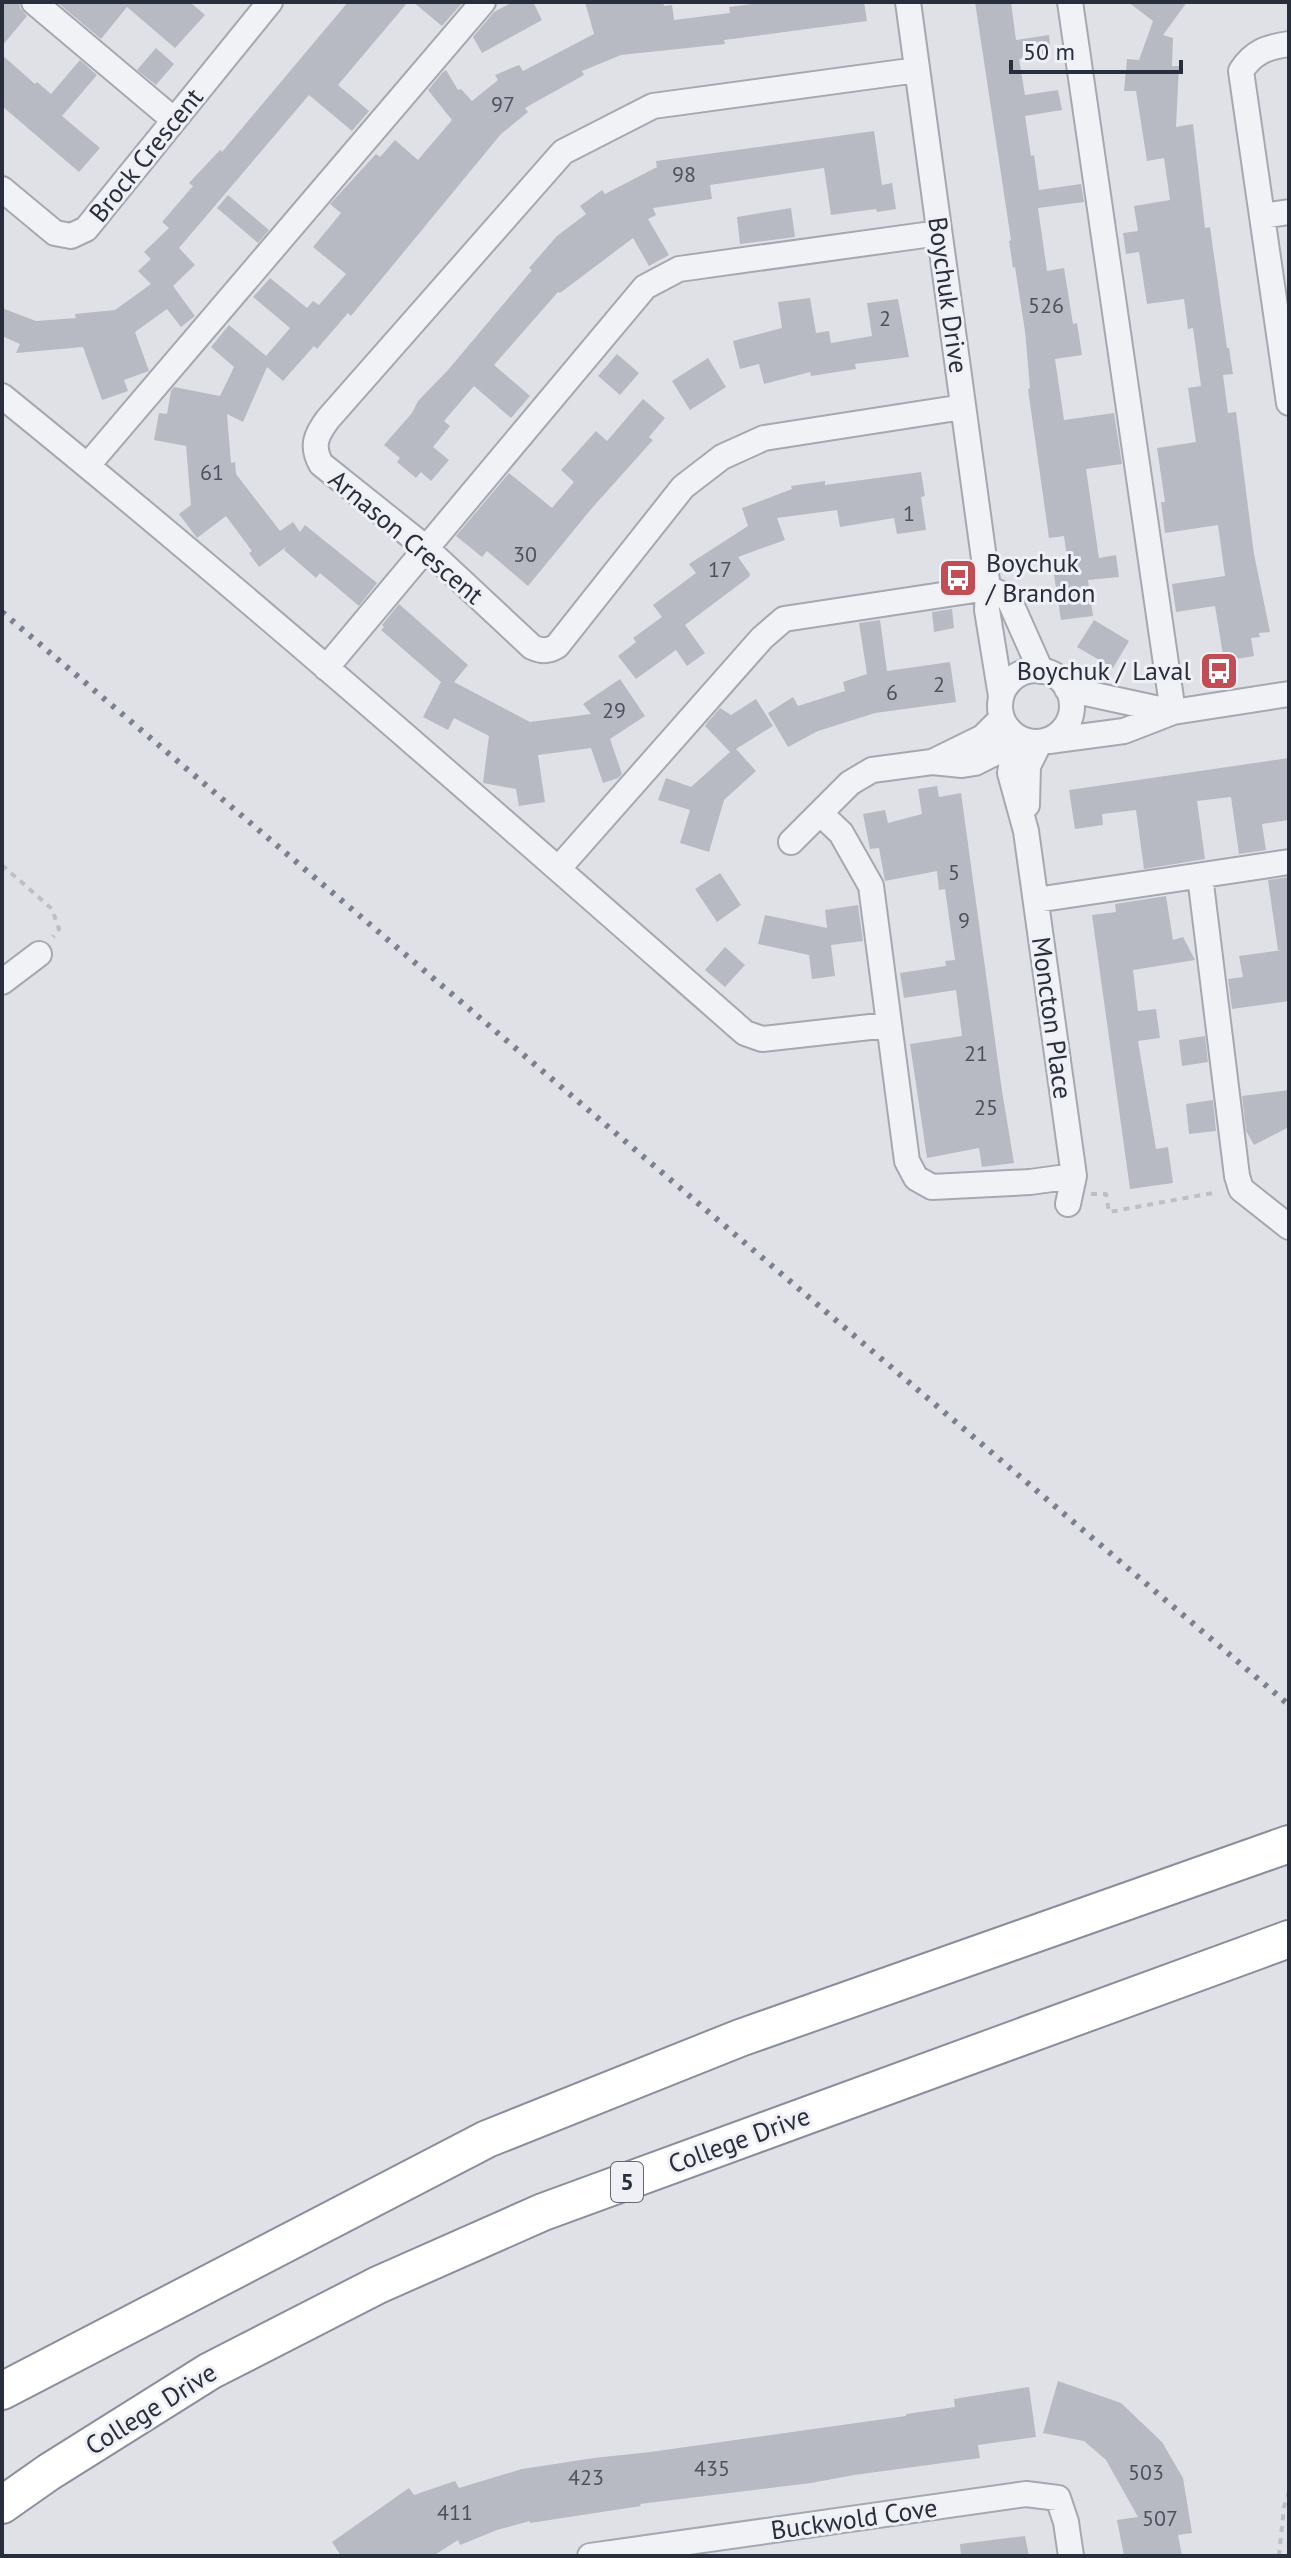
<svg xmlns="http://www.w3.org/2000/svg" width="1291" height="2558" font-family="'PT Sans',sans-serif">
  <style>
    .building { fill: #b7bac3 }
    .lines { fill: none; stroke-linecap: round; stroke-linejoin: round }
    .minor-casing { stroke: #a5a8b0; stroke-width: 28 }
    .highway-casing { stroke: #888e9c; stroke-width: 40 }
    .path { stroke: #bdbfc5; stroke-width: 4; stroke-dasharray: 6 6; stroke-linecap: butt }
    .minor { stroke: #f1f2f5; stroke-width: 24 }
    .highway { stroke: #fff; stroke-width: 36 }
    .rail { stroke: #7a808f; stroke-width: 6; stroke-dasharray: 4 8; stroke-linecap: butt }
    .labels { text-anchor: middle; stroke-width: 6; stroke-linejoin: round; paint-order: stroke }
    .number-label { font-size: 22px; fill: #4c515e }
    .shield { fill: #eef0f5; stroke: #646874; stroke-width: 2 }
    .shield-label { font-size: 24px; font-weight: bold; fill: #292e3c }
    .street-label { font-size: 26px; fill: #292e3c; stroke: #eef0f5 }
    .poi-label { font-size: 26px; fill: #292e3c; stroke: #eef0f5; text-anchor: start }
  </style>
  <rect width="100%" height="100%" fill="#dfe1e7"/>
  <path class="building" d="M2,2H19L20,8L27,16L2,46Z
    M57,2H190L205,15L175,48L127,7L101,39Z
    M348,2H408L338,85L369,111L352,131L309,95L179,248L195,265L173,286L195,316L181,327L167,309L135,332L149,371L124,380L128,391L102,400L83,347L16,353L20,344L2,336V308L36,321L76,318L75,314L115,310L151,284L138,271L151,259L144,252L169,228L162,222L193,186L189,183L220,150L222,152Z
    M413,2H463L442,26Z
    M513,2H533L542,20L482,53L473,37L494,12Z
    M585,2H663L664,6L672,5L674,20L730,13L729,7L768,2H864L867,21L724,40L725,44L621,55L582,71L584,75L525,108L528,112L501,134L351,316L348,313L317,349L314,346L283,381L267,367L243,422L227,414L231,463L235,462L236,474L280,531L293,522L300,532L305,525L377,583L359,606L320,573L316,578L284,550L286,547L259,567L249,553L252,551L226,516L197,538L179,514L191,505L186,446L154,440L159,413L167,414L171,391L174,387L220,396L234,367L211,347L229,325L266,356L290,328L253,297L270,278L307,308L313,301L319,305L346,274L313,247L341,213L330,204L376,154L380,157L395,140L418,160L452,120L428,90L442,73L446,70L458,90L461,89L472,101L498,80L495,75L519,65L523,71L594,34Z
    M975,2H1011L1016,40L1049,35L1051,55L1019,59L1025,95L1058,90L1062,110L1025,116L1031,156L1034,155L1039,190L1081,184L1084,202L1038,208L1047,271L1064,268L1073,324L1077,323L1082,355L1055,359L1064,420L1114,413L1122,464L1086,469L1099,558L1116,555L1119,577L1088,580L1093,616L1061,620L1054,575L1069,573L1064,536L1049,538L1028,389L1030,388L1025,331L1015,267L1013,268L1009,241L1011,240Z
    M1128,2H1187L1163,35L1173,38L1172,66H1179L1176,127L1193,124L1205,228L1210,227L1227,348H1229L1233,374L1223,375L1228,413L1236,412L1254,554L1270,632L1259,633L1260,637L1251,638L1254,656L1224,661L1215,606L1176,612L1172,584L1225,576L1218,525L1165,533L1161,502H1165L1157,448L1196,442L1188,388L1201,386L1193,328L1188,329L1184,299L1147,304L1139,252L1126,254L1123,233L1138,231L1134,206L1170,200L1164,158L1147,161L1136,91H1124L1127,59L1139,60L1153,21Z
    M156,48L174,64L156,85L137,70Z
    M2,55L35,84L37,82L51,94L80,60L97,75L62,116L100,148L79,172L2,106Z
    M874,131L882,185L892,183L896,209L877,212L876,209L831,215L824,168L710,185L712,199L653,208L656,215L648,219L669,255L649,266L633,238L560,293L558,292L494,365L530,396L511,418L474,386L444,421L450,426L433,447L449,460L431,481L421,472L416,478L397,462L400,458L384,445L412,413L418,401L448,370L532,270L529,268L557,236L586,214L580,206L602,190L605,194L657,167L656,161Z
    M228,195L269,230L258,243L217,208Z
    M791,208L795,237L740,244L737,217Z
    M810,298L816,333L829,331L831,343L872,336L867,303L898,299L909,357L855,364L856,369L811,376L810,372L764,384L759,364L740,369L733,341L782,328L778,302Z
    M617,354L639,373L620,395L598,376Z
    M708,358L726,387L690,410L672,381Z
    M643,399L665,418L649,437L653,440L592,508L528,586L487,551L482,557L456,536L509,473L552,508L574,482L561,470L596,431L607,441Z
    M921,472L925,496L921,497L926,530L897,534L894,518L840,527L837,510L777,518L785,540L738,557L750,574L749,577L685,625L705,653L687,666L676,650L636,679L618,656L636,642L633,638L662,617L653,605L696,573L689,564L748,526L742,508L792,489L791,486L825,481V485Z
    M399,604L468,665L454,682L530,722L591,714L583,704L620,679L645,716L610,739L622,774L618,778L603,783L591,748L538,755L545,802L519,806L516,789L483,783L489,736L454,718L448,730L423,717L441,682L381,630L384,627L382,625Z
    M952,609L954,628L934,632L932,612Z
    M880,620L887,671L950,662L956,702L875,713L818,731L788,747L768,713L793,697L798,706L845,691L843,682L867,674L859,623Z
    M1094,620L1129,641L1113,668L1077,647Z
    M756,699L773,726L736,749L756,771L724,800L709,852L680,843L690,810L658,800L666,778L691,787L730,752L705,726L707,723L720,708L731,715Z
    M1289,758V820L1262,824L1266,850L1239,854L1231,797L1197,801L1205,859L1144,869L1136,810L1102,814L1103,825L1075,829L1069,790Z
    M937,786L939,797L961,793L1002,1091L1014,1163L982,1167L979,1148L927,1158L910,1044L962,1036L956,990L904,998L900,973L946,966L945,961L955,960L945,889L939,890L937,871L885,881L879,848L870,849L863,814L885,810L888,823L922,814L918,789Z
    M720,873L741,905L717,922L695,889Z
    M1289,877V1001L1232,1009L1228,979L1243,977L1239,956L1282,950H1278L1268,880Z
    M1166,896L1173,940L1183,937L1195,960L1133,970L1138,1011L1156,1009L1160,1038L1138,1041L1156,1149L1168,1147L1173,1183L1130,1189L1092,915L1116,912L1115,904Z
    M858,905L863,941L831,945L835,976L812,979L809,955L758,944L765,915L827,928L825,910Z
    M725,947L745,965L725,987L705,970Z
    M1205,1036L1208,1062L1182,1066L1179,1040Z
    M1289,1090V1127L1254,1145L1246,1131L1242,1096Z
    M1213,1100L1216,1131L1189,1134L1186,1104Z
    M1058,2381L1121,2403L1162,2442L1183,2478L1192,2533L1178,2535L1182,2556H1124L1117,2520L1138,2517L1106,2460L1084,2441L1043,2433Z
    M1029,2387L1036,2437L978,2445L980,2458L854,2475L811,2483L640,2504L641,2506L530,2523V2521L497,2530L460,2545L458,2540L433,2556H341L332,2542L409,2488L414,2495L455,2481L459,2488L522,2469L594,2458L650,2452L906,2416V2414L955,2407L954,2399Z
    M1025,2536L1029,2556H961L960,2544Z"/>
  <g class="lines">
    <g class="minor-casing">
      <path id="minor" d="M34,2L174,120
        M908,2L988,588L987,610L1001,696
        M1070,2L1173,712
        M1289,44C1267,47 1253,52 1241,71L1289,403
        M917,70L653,106L563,152L328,419C316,435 311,446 321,464L426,548L532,647C541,651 547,652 557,646L683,487L722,457L764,438L963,407
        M2,189L55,233L71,236L86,229L270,2
        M1262,216L1289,212
        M2,396C255,601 500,818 745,1033L762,1039L888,1025
        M88,465L483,2
        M988,588L1008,597L1041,671
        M326,668L645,287L679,269L939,233
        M1000 706a36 36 0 1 1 72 0a36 36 0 1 1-72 0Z
        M1067,689L1173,712
        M1016,736L1010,773L1026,831L1074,1176L1068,1204
        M1049,741L1124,731L1173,712L1289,694
        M932,762L983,737L1002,718
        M1027,805L1028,766L1040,742
        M822,815L841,833L871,886L907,1161L916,1178L932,1187L1030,1182L1074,1176
        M791,842L850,783L872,770L932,762L962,765L975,763L993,754L1011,733
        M558,869L762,638L784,619L988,588
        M1200,876L1237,1176L1241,1189L1289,1227
        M1036,900L1289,862
        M2,982L39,954
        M590,2556L1026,2494L1058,2498L1066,2522L1071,2556"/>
    </g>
    <g class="highway-casing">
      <path id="highway" d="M2,2391L487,2139L740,2038L1289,1844
        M2,2505L49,2472L210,2371L378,2285L543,2212L1289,1939"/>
    </g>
    <path class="path" d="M2,865L52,909L59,929L53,937
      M1091,1194H1106L1109,1212L1218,1192
      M1279,2556L1284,2507L1289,2492"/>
    <use href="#minor" class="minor"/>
    <use href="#highway" class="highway"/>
    <path class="rail" d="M2,612L1289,1705"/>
  </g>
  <defs>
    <g id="bus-square" transform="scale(2)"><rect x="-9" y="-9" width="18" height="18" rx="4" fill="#c14e54" stroke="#eef0f5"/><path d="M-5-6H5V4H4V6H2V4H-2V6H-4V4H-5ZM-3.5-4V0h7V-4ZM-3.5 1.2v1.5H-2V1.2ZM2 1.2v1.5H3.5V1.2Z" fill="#fff"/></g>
  </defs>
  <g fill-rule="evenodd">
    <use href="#bus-square" x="958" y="578"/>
    <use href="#bus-square" x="1219" y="671"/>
  </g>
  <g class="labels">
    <g class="number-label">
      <text x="503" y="112">97</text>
      <text x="684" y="182">98</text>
      <text x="1046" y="313">526</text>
      <text x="885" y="326">2</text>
      <text x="212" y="480">61</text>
      <text x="909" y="521">1</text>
      <text x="525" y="562">30</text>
      <text x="720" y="577">17</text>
      <text x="939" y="692">2</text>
      <text x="892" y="700">6</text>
      <text x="614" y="718">29</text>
      <text x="954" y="880">5</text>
      <text x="964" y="928">9</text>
      <text x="976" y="1061">21</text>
      <text x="986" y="1115">25</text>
      <text x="712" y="2476">435</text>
      <text x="1146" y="2480">503</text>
      <text x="586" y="2485">423</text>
      <text x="455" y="2520">411</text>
      <text x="1160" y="2526">507</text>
    </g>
    <rect class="shield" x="611" y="2162" width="32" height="40" rx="6"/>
    <g class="shield-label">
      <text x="627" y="2190">5</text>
    </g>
    <g class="street-label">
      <text transform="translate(146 155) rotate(-51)" y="9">Brock Crescent</text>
      <text transform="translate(948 295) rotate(82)" y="9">Boychuk Drive</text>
      <text transform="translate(406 537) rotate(40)" y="9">Arnason Crescent</text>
      <text transform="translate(1052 1018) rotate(82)" y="9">Moncton Place</text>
      <text transform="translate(739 2140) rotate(-20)" y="9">College Drive</text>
      <text transform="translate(151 2409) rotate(-32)" y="9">College Drive</text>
      <text transform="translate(854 2519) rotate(-8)" y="9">Buckwold Cove</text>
    </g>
    <g class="poi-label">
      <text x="986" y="572">Boychuk<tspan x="986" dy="30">/ Brandon</tspan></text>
      <text x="1191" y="680" text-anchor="end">Boychuk / Laval</text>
    </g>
  </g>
  <rect width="1291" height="2558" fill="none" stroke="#292e3c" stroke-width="8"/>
  <path d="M1011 60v12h170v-12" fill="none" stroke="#292e3c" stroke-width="4"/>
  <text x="1023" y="60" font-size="24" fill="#292e3c" stroke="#eef0f5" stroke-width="6" paint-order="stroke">50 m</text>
</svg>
